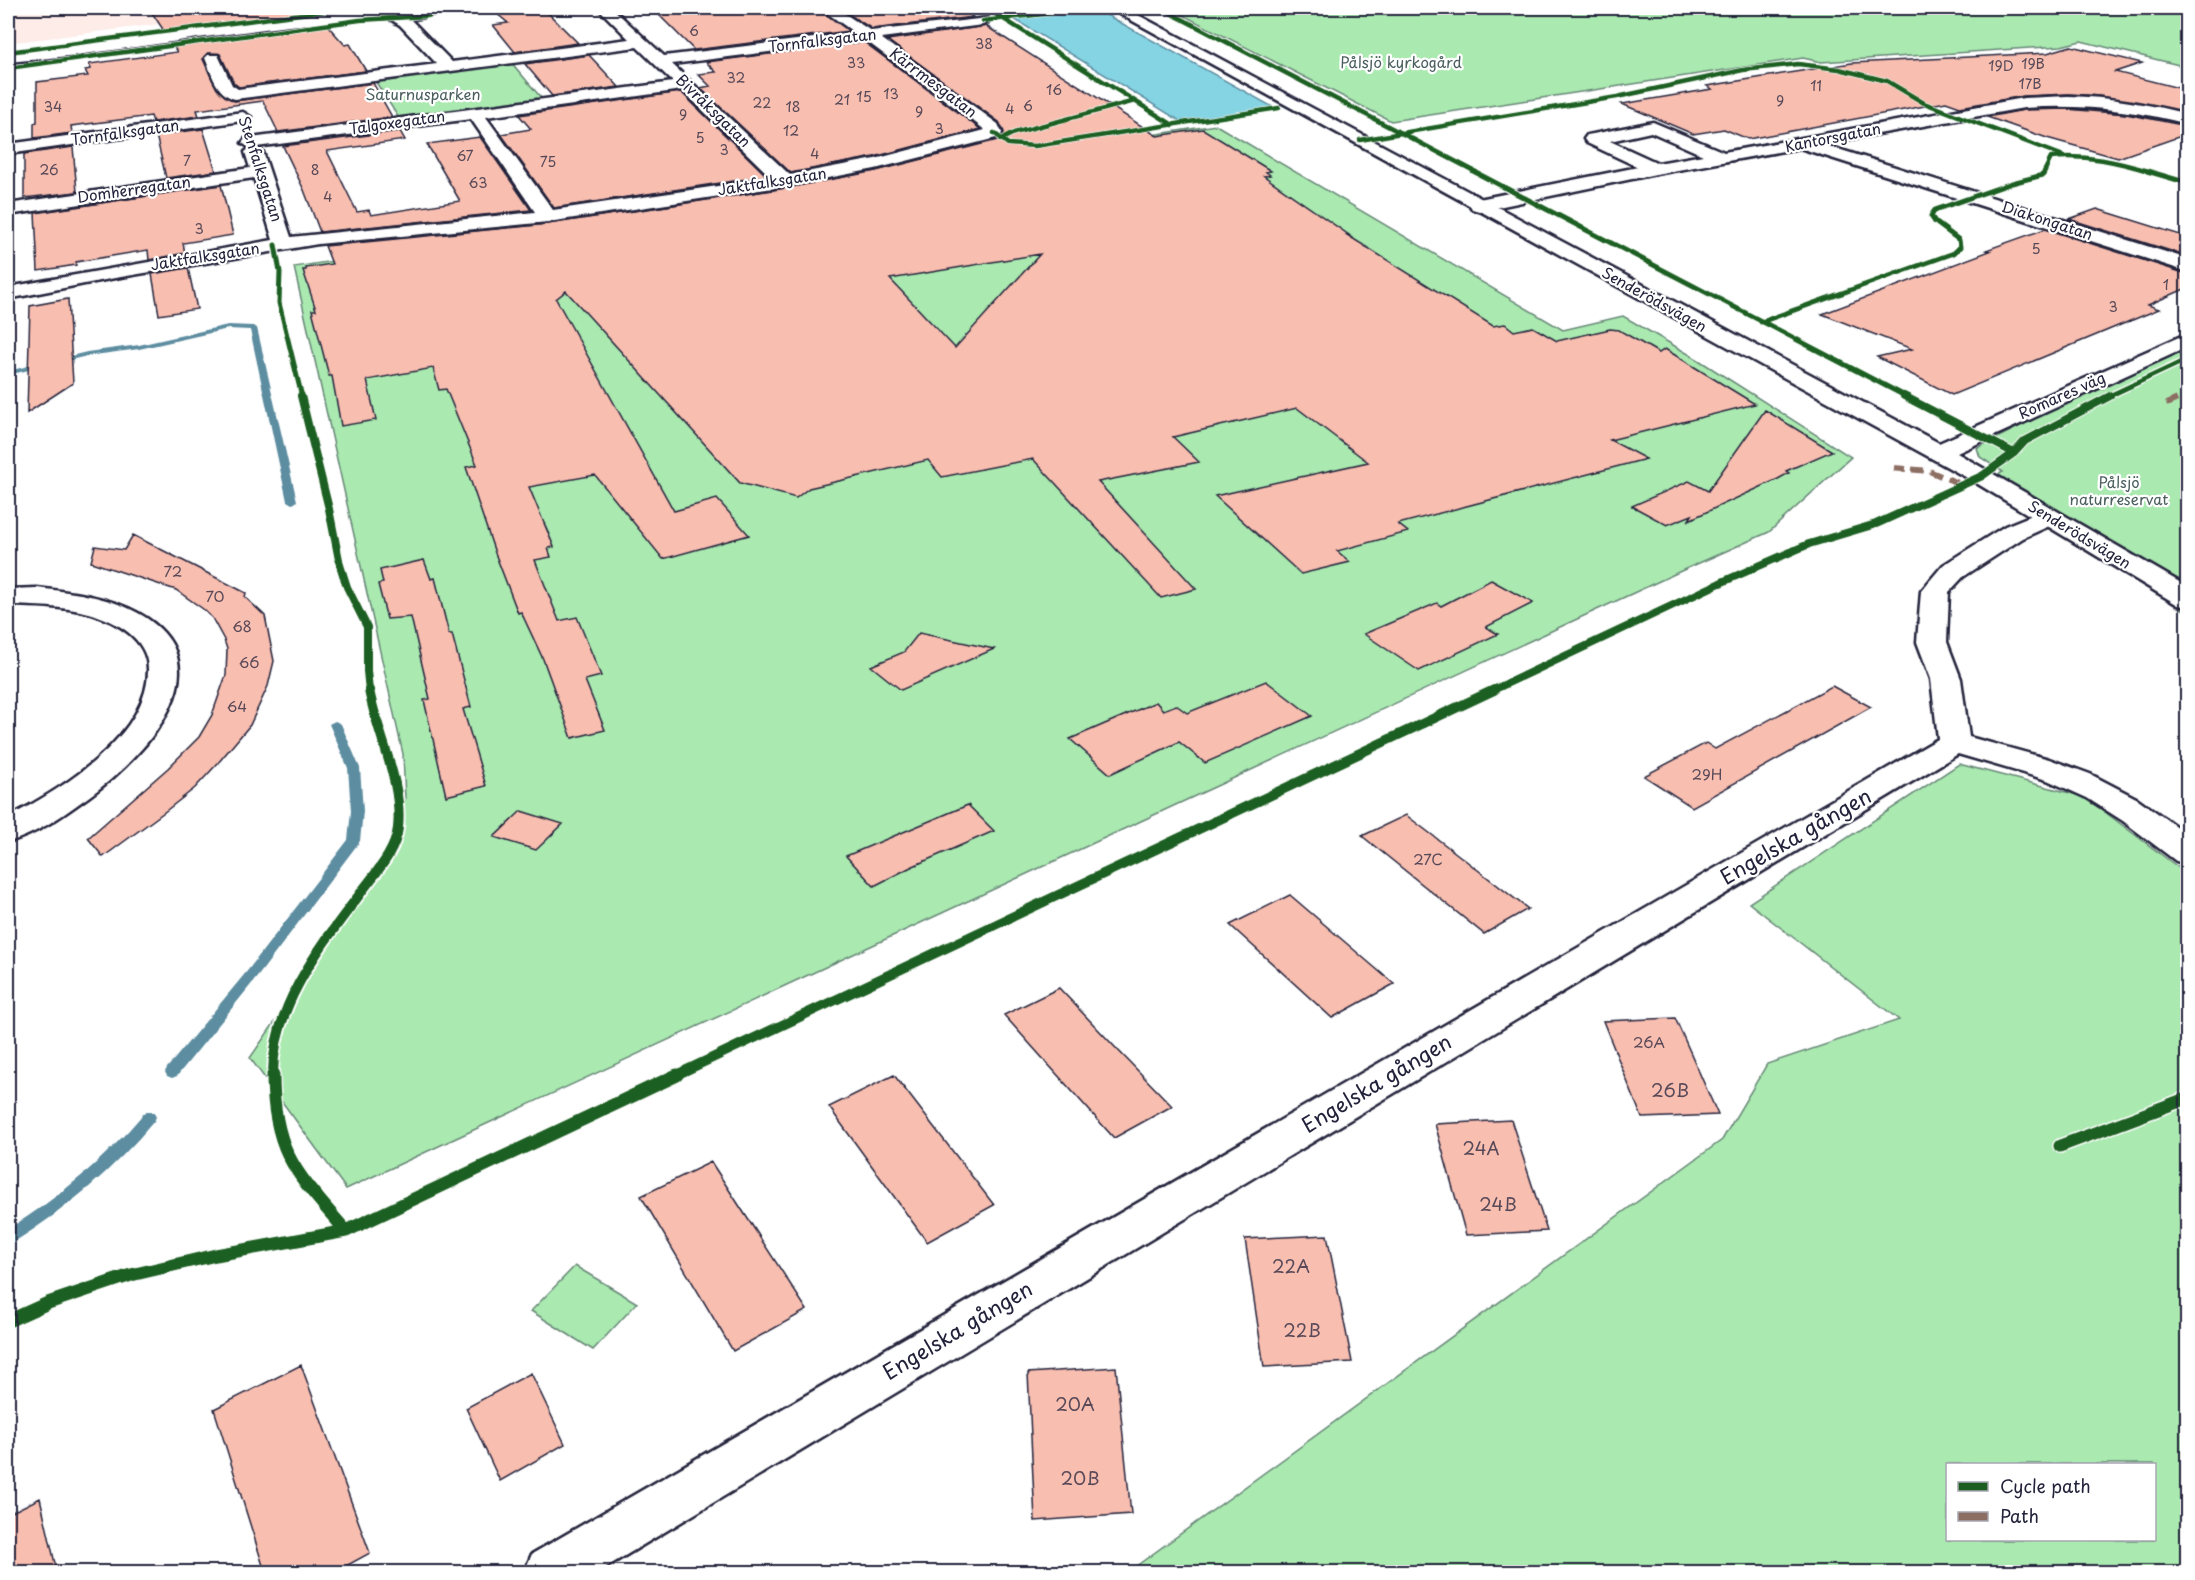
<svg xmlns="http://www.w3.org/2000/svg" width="2195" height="1580" font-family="'Playpen Sans',sans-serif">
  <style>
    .built { fill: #fdece7 }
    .green { fill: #aae9b0; stroke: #668676; stroke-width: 1.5; fill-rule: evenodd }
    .water { fill: #85d4e3; stroke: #5d8da0; stroke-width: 1.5 }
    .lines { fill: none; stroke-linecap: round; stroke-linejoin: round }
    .stream { fill: #5d8da0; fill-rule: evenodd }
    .building { fill: #f8beb0; stroke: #22223b; stroke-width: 1.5; fill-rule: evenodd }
    .minor-casing { stroke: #22223b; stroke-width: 5 }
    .tertiary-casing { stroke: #22223b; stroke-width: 5 }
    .minor { fill: #fff; fill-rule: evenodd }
    .tertiary { fill: #fff; fill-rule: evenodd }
    .quiet-far1 { stroke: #8d6e63; stroke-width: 4.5; stroke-dasharray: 9 4.5; stroke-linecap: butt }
    .quiet { stroke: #8d6e63; stroke-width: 6; stroke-dasharray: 12 6; stroke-linecap: butt }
    .cycleway-far4-casing { stroke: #fff; stroke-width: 6 }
    .cycleway-far3-casing { stroke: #fff; stroke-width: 8 }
    .cycleway-far2-casing { stroke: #fff; stroke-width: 10 }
    .cycleway-far1-casing { stroke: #fff; stroke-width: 14 }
    .cycleway-casing { stroke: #fff; stroke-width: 16 }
    .cycleway-far4 { stroke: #1b5e20; stroke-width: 4.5 }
    .cycleway-far3 { stroke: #1b5e20; stroke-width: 5 }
    .cycleway-far2 { stroke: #1b5e20; stroke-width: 8 }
    .cycleway-far1 { stroke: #1b5e20; stroke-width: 10 }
    .cycleway { stroke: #1b5e20; stroke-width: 13 }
    .labels { text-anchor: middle; stroke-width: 4.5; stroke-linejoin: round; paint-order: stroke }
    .far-number-label { font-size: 14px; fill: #584958 }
    .far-street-label { font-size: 15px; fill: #22223b; stroke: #fff }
    .far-park-label { font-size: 15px; fill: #4b5e5e; stroke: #fff }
    .number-label { font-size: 15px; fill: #584958 }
    .near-number-label { font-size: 18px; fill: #584958 }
    .near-street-label { font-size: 21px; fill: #22223b; stroke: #fff }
  </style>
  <rect width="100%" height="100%" fill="#fff"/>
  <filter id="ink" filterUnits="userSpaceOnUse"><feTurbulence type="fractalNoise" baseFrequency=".0167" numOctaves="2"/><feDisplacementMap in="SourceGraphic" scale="12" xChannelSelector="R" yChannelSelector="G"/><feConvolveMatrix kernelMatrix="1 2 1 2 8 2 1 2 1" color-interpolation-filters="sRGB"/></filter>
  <g filter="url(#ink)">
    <path class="built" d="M8,8H288L8,43Z"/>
    <path class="green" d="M1169,8H2187V67L2081,41L2061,46L1821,62L1803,58L1391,121Z
      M510,61L543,100L400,120L374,79Z
      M1216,125L1563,330L1623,316L1697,359L1851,457L1769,532L1681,571L346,1189L250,1058L383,866L405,799L403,754L294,267Z
      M2187,349V612L1979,484L2003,472L1980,457L1977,448L2080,396Z
      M1959,764L2085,797L2187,874V1572H1128L1722,1140L1767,1064L1899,1020L1749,903ZM1948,1464H2154V1540H1948Z
      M575,1266L637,1303L593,1350L531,1311Z"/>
    <path class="water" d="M996,8H1094L1273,107L1180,121Z"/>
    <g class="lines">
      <path class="stream" d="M228,325L253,326L257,328L297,501L295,503L292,504L287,501L250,330L228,329L139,349L87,356L8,375V371L87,352L139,345Z
        M335,721L341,724L360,768L363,811L360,841L258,976L177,1076L172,1078L167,1076L165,1072L167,1068L248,970L348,840L351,811L348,768L329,724Z
        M149,1111L154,1113L156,1117L154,1121C114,1169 67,1209 14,1242L8,1244V1229C59,1198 105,1159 144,1113Z"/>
    </g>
    <path class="building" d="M149,8H311L316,13L164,31Z
      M490,8H543L578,43L515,52L493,25L508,23Z
      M652,8H818L849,31L694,50Z
      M839,8H957L973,17L872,29Z
      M327,25L345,45L350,44L366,71L239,87L234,83L220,54L208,53L203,59L217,89L234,101L373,83L392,117L278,132L263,101L197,110L199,116L153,122L151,116L71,126L72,133L34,138V123L37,122V82L88,76L85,70L91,69L89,64L177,52L172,44Z
      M986,26L1157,136L1203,129L1271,171L1266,172L1270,175L1264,176L1349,235H1347L1493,326L1505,324L1514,331L1533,327L1557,341L1610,329L1619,330L1659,353L1665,349L1755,404L1610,440L1646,459L1398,524L1408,532L1337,551L1350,562L1301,574L1215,496L1368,462L1297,408L1173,437L1199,462L1098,482L1196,589L1161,598L1033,459L942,477L928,460L809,488L796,498L740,483L566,291L556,299L674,511L717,499L749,535L663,559L595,475L529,487L554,547L548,548L551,557L535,560L559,621L577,617L601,676L585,680L605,730L572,738L543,659L521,612L518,613L495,553L466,467L477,465L446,389L439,390L433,368L367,380L376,420L341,426L332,376H329L312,310H316L303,270H306V268L332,264L325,246L548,224L786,188L876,171L1001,139L1004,132L999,122L887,40ZM1040,254L955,348L890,279Z
      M864,42L980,129L874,157L791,173L700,88L710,86L698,74L716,72L706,62Z
      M2071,46L2142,63L2115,72L2187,90V112L2099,96L2068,94L2024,96L1960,107L1946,102L1748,139L1724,129L1693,134L1622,104L1712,89L1707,86L1852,63L2047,53Z
      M589,55L619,87L552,96L525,64Z
      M681,92L767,176L554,208L501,134L531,129L519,115Z
      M2024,110L2066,109L2126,114L2187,126V134L2118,158L2047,138L1987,117Z
      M203,129L216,171L166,178L156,135Z
      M400,131L405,140L327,151L357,212L369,210L371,215L460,201L427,144L480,137L531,210L320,232L304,190L283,146Z
      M73,147L77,192L24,198V154Z
      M221,185L233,235L183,243L185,253L149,260L148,250L76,262V265L38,271L35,213Z
      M2097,209L2187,237V256L2069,219Z
      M2045,229L2187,274V288L2148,305L2159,309L1952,395L1877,357L1912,349L1822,314L1990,251L1986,250Z
      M188,268L197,309L159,315L152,274Z
      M68,299L73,383L27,413L30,306Z
      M1765,410L1832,451L1786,471L1789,473L1778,479L1689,520L1692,515L1667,525L1632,506L1689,481L1708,491Z
      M133,535L246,593L245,597L265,616L274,661L268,686L250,725L218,763L195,788L167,810L103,857L88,838L168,768L199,737L212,715L226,675L227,649L224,640L212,618L203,609L176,590L91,562L95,546L124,550Z
      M424,560L431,579L435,578L449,634H452L471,707L463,709L486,786L446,796L424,700L430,699L411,617L387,619L378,584L383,583L380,570Z
      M1491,580L1533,603L1486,627L1498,634L1419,671L1364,634L1437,603L1441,606Z
      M919,633L994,649L901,690L871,666L904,652Z
      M1266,681L1312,716L1205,763L1179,742L1110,774L1070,739L1156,702L1163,710L1176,705L1187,713Z
      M1832,686L1871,707L1692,807L1644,776L1706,743L1715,749Z
      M968,805L994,831L911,867L874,886L846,856Z
      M521,811L563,824L536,850L494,837Z
      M1406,815L1465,860L1528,909L1484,934L1362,836Z
      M1290,895L1394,984L1332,1018L1230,925Z
      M1059,988L1113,1045L1172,1106L1114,1138L1004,1015Z
      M1675,1018L1696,1065L1718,1115L1642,1118L1603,1021Z
      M894,1075L994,1205L927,1242L829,1107Z
      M1511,1120L1547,1231L1466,1235L1435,1124Z
      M711,1162L807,1310L733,1351L641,1196Z
      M1327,1235L1352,1362L1264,1367L1245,1239Z
      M301,1365L370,1553L335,1572H265L214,1409Z
      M1116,1367L1131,1514L1035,1521L1028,1373Z
      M531,1373L565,1444L500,1481L466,1408Z
      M40,1498L57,1572H8V1514Z"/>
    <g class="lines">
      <g class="minor-casing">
        <path id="minor" d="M598,8H612L664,56L855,33L820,8H836L871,31L988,18L990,21L983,25L881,38L998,124L1002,133L1000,137L875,169L786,186L548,222L318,244L115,278L8,299V287L273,240L254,178L8,215V204L250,168L245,152L250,148L242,143L245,139L251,138L673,82L637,47L235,99C216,94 212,74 205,58L208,55H218L232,85L238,89L437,64L400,25L385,16L392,12L410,19L452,62L629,39ZM865,40L985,130L875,159L790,175L672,64ZM682,90L772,178L553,210L486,117ZM471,119L535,212L291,237L263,152L256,147Z
          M2068,96C2109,97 2148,104 2188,114V124C2132,110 2081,104 2024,108L1822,144L2188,259V272L1800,148L1656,174L1479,211L1472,209L1470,205L1472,201L1479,199L1638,167L1587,143L1584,139L1587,135L1593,134L1653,122L1724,152L2024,98ZM1651,132L1703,155L1658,163L1610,141Z
          M243,112L251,117L249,120L8,154V144Z
          M2047,509L2056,511L2060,517L2056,523L2023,538L1963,577L1949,592L1947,642L1961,679L1969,737L2049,759L2090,774L2138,799L2188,835V864L2176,861L2123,821L2087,798L2047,780L1958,754L598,1572H524L532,1554L1938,739L1931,679L1917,642L1921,591L1943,565L2005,526Z
          M37,588C70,592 108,596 138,613C230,664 146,755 91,795C66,813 38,834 8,842V817C61,790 150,735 148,668C147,638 116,621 89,613C62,606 35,606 8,605V589Z"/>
      </g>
      <g class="tertiary-casing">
        <path id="tertiary" d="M362,8C373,7 379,11 390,12C406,13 422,6 438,8C422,26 392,17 372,18C358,19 345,21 331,22C223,31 116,53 8,62V53L290,17L362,11Z
          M1109,8H1125L1939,443L2188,333V347L1957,453L2188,587V607L2178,605L1973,481Z"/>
      </g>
      <use href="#minor" class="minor"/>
      <use href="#tertiary" class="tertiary"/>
      <path class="quiet-far1" d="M2181,397L2188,394"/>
      <path class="quiet" d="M2166,404L2185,396
        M1894,468L1929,471L1963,485"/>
      <g class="cycleway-far4-casing">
        <path id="cycleway-far4" d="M986,8L1173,125
          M1161,8L1476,172
          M983,21L1093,8
          M8,52L348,8
          M8,68L360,20L427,16L455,8
          M994,133L1008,144L1035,146L1279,108
          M1000,140L1014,133L1135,101
          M1360,140L1617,97L1743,70L1798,64L1839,69L1887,81L1924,103L2061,155
          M2044,172L2051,158C2086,154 2118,162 2152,172"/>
      </g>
      <g class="cycleway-far3-casing">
        <path id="cycleway-far3" d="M1473,171L1907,397
          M2147,171L2188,183
          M275,245L280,272L279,303L302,397
          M1761,322L1954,253L1960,247L1959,240L1935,222L1931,216L1935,210L2012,183L2043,175L2045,171
          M2107,397L2188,359"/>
      </g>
      <g class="cycleway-far2-casing">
        <path id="cycleway-far2" d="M301,396L329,509L340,565L347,587L367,627V671L369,691
          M1904,396L2014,453
          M1491,691L1720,583L1809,544L1876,524L1982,476L2014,453L2025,441L2110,396"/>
      </g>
      <g class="cycleway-far1-casing">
        <path id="cycleway-far1" d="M273,1076C272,1007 320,947 360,894C374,874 395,854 398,828C403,782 377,734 369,690
          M674,1076L1494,690"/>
      </g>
      <g class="cycleway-casing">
        <path id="cycleway" d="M273,1075C273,1153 298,1175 346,1231
          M2060,1146L2188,1098
          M8,1321L48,1303L131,1275L216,1255L346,1231L677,1075"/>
      </g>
      <use href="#cycleway-far4" class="cycleway-far4"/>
      <use href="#cycleway-far3" class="cycleway-far3"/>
      <use href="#cycleway-far2" class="cycleway-far2"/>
      <use href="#cycleway-far1" class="cycleway-far1"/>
      <use href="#cycleway" class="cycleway"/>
    </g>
  </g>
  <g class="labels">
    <g class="far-number-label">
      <text x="694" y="36">6</text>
      <text x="984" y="49">38</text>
      <text x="856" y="68">33</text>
      <text x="2033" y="69">19B</text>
      <text x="2001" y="71">19D</text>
      <text x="736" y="83">32</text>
      <text x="2030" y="89">17B</text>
      <text x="1816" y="91">11</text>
      <text x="1054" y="95">16</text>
      <text x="891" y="99">13</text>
      <text x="864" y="102">15</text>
      <text x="842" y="105">21</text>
      <text x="1780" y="106">9</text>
      <text x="762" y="108">22</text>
      <text x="1028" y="111">6</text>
      <text x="53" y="112">34</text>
      <text x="793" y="112">18</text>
      <text x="1010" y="114">4</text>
      <text x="919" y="117">9</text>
      <text x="683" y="120">9</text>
      <text x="939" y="134">3</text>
      <text x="791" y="136">12</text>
      <text x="700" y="143">5</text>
      <text x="724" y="155">3</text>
      <text x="815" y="159">4</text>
      <text x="465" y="161">67</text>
      <text x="187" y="166">7</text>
      <text x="548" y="167">75</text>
      <text x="49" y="175">26</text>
      <text x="315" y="175">8</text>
      <text x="478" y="188">63</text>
      <text x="328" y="202">4</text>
      <text x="199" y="234">3</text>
      <text x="2036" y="254">5</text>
      <text x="2166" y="290">1</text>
      <text x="2113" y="312">3</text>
    </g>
    <g class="far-street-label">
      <text transform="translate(822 41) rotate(-7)" y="5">Tornfalksgatan</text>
      <text transform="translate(933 83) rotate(37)" y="5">Kärrmesgatan</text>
      <text transform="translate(713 111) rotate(44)" y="5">Bivråksgatan</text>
      <text transform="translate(397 123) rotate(-8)" y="5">Talgoxegatan</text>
      <text transform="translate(125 133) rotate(-8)" y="5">Tornfalksgatan</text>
      <text transform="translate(1833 138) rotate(-11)" y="5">Kantorsgatan</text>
      <text transform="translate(260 169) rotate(72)" y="5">Stenfalksgatan</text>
      <text transform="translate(772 182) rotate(-9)" y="5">Jaktfalksgatan</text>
      <text transform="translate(134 190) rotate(-8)" y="5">Domherregatan</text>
      <text transform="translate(2047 221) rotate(18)" y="5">Diakongatan</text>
      <text transform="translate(205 257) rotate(-9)" y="5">Jaktfalksgatan</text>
      <text transform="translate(1654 300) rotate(29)" y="5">Senderödsvägen</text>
      <text transform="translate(2062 396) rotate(-24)" y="5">Romares väg</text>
      <text transform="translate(2079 535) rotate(31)" y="5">Senderödsvägen</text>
    </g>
    <g class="far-park-label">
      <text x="1401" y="68">Pålsjö kyrkogård</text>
      <text x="423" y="100">Saturnusparken</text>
      <text x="2119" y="488">Pålsjö<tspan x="2119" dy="17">naturreservat</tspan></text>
    </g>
    <g class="number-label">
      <text x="173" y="577">72</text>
      <text x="215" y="602">70</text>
      <text x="242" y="632">68</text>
      <text x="249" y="668">66</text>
      <text x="237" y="712">64</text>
      <text x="1707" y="780">29H</text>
      <text x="1428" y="865">27C</text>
      <text x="1649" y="1048">26A</text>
    </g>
    <g class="near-number-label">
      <text x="1670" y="1097">26B</text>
      <text x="1481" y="1155">24A</text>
      <text x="1498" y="1211">24B</text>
      <text x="1291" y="1273">22A</text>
      <text x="1302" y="1337">22B</text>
      <text x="1075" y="1411">20A</text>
      <text x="1080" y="1485">20B</text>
    </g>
    <g class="near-street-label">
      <text transform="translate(1796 837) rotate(-30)" y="7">Engelska gången</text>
      <text transform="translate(1377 1084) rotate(-31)" y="7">Engelska gången</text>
      <text transform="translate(958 1331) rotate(-31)" y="7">Engelska gången</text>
    </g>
  </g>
  <rect width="2195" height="1580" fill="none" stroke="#fff" stroke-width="30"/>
  <rect x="15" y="15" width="2165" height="1550" fill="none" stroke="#22223b" stroke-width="2" filter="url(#ink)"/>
  <rect x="1946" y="1463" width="210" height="78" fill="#ffffff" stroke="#a7a7b1" stroke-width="1.5"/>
  <rect x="1958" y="1482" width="30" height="9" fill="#1b5e20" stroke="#a7a7b1" stroke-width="1.5"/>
  <text x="2000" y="1493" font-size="18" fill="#22223b">Cycle path</text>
  <rect x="1958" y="1512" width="30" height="9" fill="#8d6e63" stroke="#a7a7b1" stroke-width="1.5"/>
  <text x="2000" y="1523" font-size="18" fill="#22223b">Path</text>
</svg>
